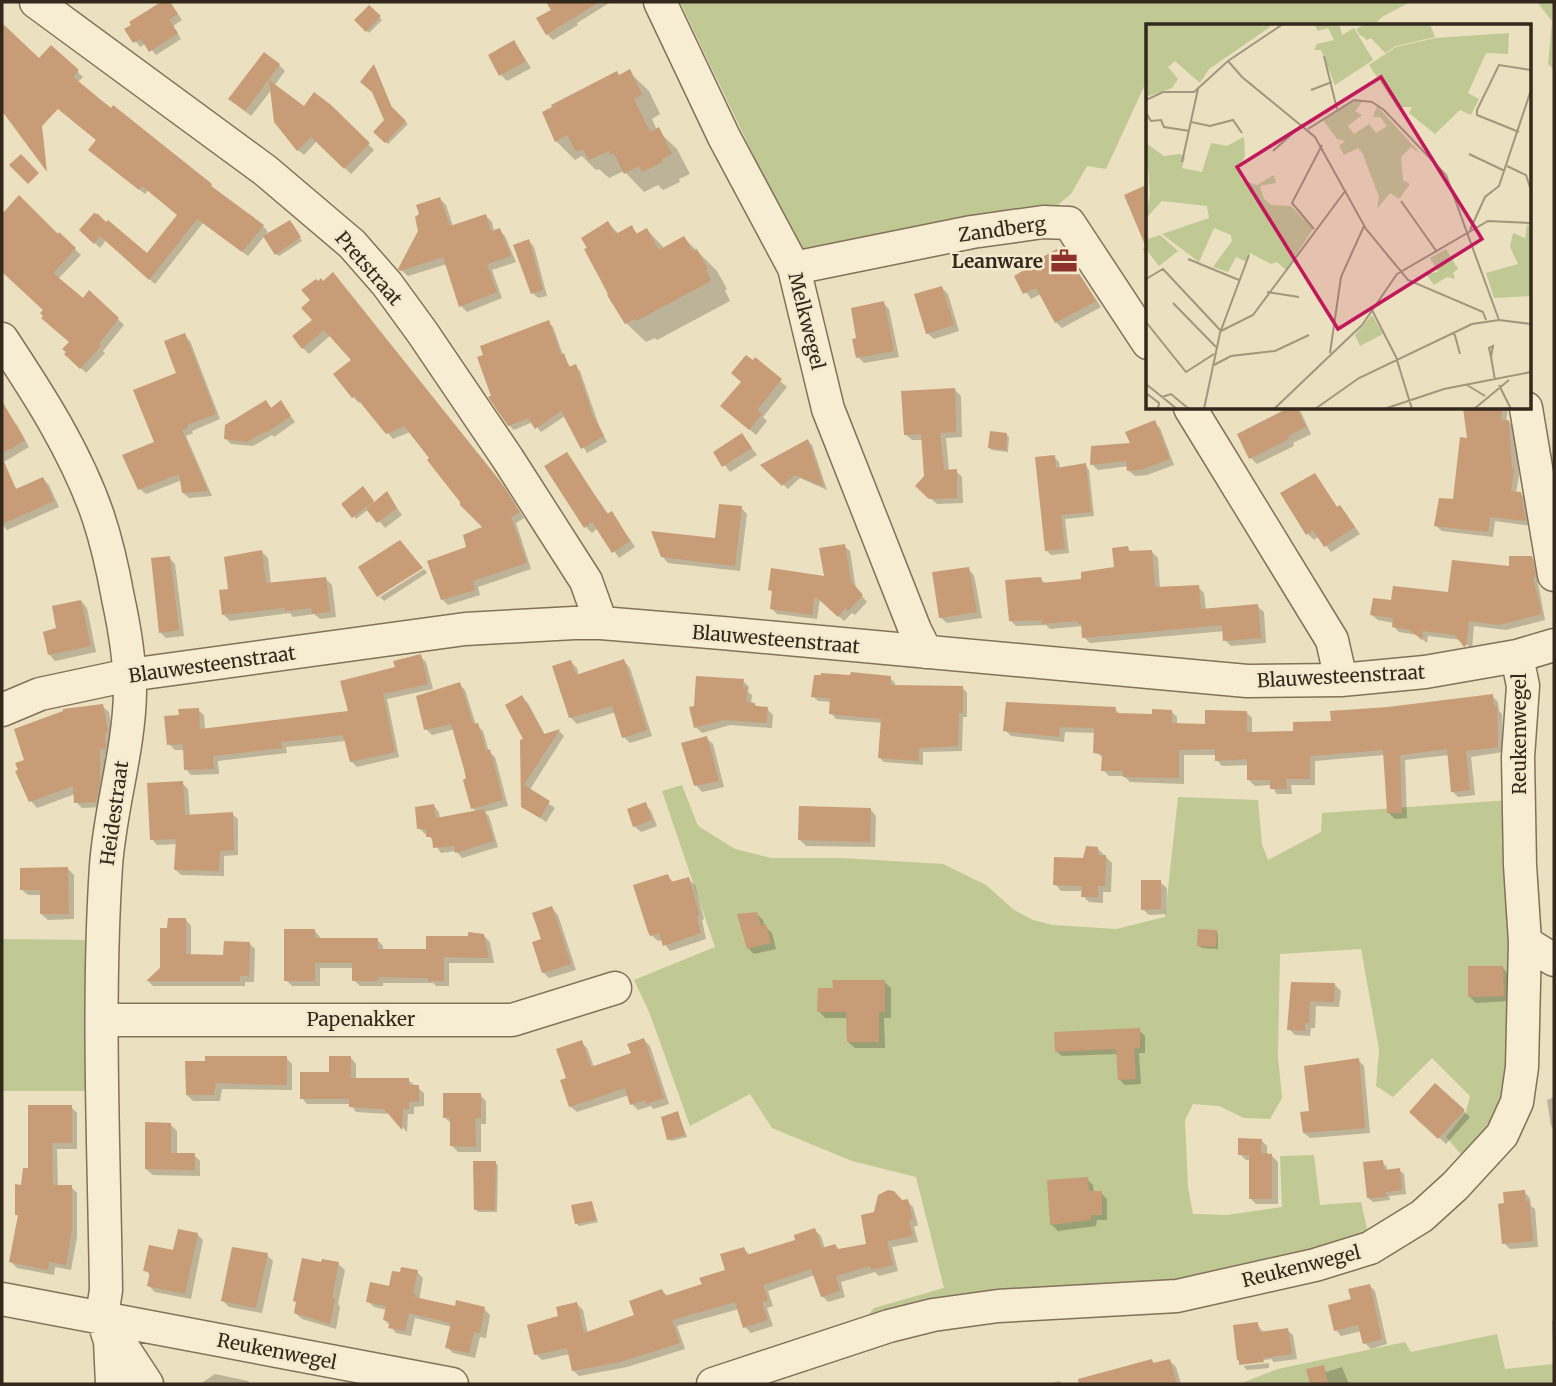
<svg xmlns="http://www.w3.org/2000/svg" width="1556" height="1386" font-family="Merriweather,serif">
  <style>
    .green { fill: #c0c894 }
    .shadow { fill: #0003 }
    .building { fill: #c79c77 }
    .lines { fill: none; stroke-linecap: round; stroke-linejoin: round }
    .minor-casing { stroke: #837159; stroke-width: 35 }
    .minor { stroke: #f7edd2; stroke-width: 32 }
    .labels { text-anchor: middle; stroke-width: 5; stroke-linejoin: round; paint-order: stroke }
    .street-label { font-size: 19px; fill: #33281c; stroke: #f3eace }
    .poi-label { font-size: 19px; font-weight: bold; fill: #33281c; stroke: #f3eace; text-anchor: end }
    .inset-road { fill: none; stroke: #a1967e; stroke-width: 2 }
    .view { fill: #c2185b; fill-opacity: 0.15; stroke: #c2185b; stroke-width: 3.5 }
    .inset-edge { fill: none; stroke: #33281c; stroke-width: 3.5 }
  </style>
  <rect width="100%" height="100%" fill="#ebe0bf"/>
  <path class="green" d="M680,2H1410L1382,17L1373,26H1148V78L1106,169L1087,166L1071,194L1054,208L803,259Z
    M1537,2H1554V70L1548,64L1552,21Z
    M682,785L698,826L735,849L771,858H841L943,864L986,885L1014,910L1033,920L1053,925L1116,929L1165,917L1178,797L1258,800L1262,844L1268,860L1321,832L1322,813L1511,800L1513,1043L1498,1120L1466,1160L1446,1137L1466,1112L1470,1096L1432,1058L1393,1097L1376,1086L1379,1049L1361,949L1280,954L1278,1056L1282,1098L1270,1119L1244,1118L1219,1106L1193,1104L1185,1120L1188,1187L1193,1214L1227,1215L1282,1207L1280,1156L1314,1155L1320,1205L1361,1202L1368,1233L1280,1262L1203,1282L861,1325L874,1308L944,1288L916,1177L852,1161L772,1128L750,1094L690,1126L650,1014L634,980L715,947L662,791Z
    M2,939L91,940L88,1091H2Z
    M1497,1334L1505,1369L1554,1364V1384H1239L1278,1369L1405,1342L1411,1352Z"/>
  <path class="shadow" d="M164,2H169L172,5L182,20L173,26L181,39L156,55L146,43L140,47L127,29L133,25L132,23Z
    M548,2H608L609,3L577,23L578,25L553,40L547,34L553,10Z
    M369,8L382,20L369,33L357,20Z
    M2,27L39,60L51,47L83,77L77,83L263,226L268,232L248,256L203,223L155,284L106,240L100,248L81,230L95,215L147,255L179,215L148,190L145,194L96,155L98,141L55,106L5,112L2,115V81L15,66L2,53Z
    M514,42L531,68L507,81L501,75Z
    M279,65L285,71L274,86L304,108L368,144L374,150L351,174L317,141L304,155L298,150L275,121L272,89L251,116L237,105Z
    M375,67L393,110L408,124L388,144L376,132L386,120Z
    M629,72L649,91L660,114L652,119L657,130L677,149L690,174L679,179L680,182L663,190L658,185L644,192L624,171L609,178L599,169L596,170L582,156L575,160L556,141L620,76Z
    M1144,189L1148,193V261L1143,249L1148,247L1126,196Z
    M440,199L446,205L453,226L486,216L492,222L494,231L499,230L505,236L516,262L492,270L502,298L467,312L461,306L447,264L408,276L401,270L419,231L422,215Z
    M2,213L58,236L60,235L81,255L58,279L83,300L89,293L124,325L103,351L105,353L86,373L66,354L71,343L45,310L23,265L2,245Z
    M608,223L619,234L631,227L639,235L647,230L665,249L684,238L717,271L727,289L725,290L730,301L657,340L655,338L646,342L626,323L589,248Z
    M292,225L302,241L279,256L276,254Z
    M529,241L534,247L547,296L538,298L533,293Z
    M1062,248L1101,307L1062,328L1056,322L1041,294L1031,299L1016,277Z
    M339,281L506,489L524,518L516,523L531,569L478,587L480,595L448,605L442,599L468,549L485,528L462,502L410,432L393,439L361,401L359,403L353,397L354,360L331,335L309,354L303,348L314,320L323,283Z
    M942,288L948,294L959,331L934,339L927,333Z
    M883,303L889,309L899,357L864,363L858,357V339Z
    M548,322L553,327L563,355L571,368L575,366L580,371L598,423L607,442L587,453L565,416L541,432L533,422L514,430L509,425Z
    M184,335L190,341L220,419L192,431L193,433L186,436L212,496L189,498L183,493L182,480L146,494L140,489L179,374Z
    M755,360L787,387L763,417L767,421L756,435L729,412Z
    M954,389L961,396L962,437L946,438L949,471H956L962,477L963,503L937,504L917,486L925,477L923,440H912L905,434Z
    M266,402L272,409L281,402L295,422L274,437L272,435L253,446L231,444L226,439Z
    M1292,408H1297L1301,412L1311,434L1293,443L1294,446L1257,464L1251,458L1239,435Z
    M1466,408H1508L1506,422H1509L1515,429L1519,475L1516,493L1521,494L1526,499L1531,526L1495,521L1493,537L1442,531L1436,526L1454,501L1469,440Z
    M2,419L5,422L11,419L17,425L29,447L2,463Z
    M1154,422L1160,428L1174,465L1147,475L1135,476L1129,471V466L1098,470L1092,464L1132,444Z
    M742,435L757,455L730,472L715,452Z
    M1006,435L1009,437L1008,452L992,450L989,448Z
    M808,441L812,445L827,490L800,478L788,489L763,465Z
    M566,454L609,515L611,514L617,520L635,547L619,558L598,528L592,533L585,526Z
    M1054,457L1059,462L1060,469L1085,465L1089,470L1094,516L1065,519L1069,553L1051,555L1046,550Z
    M1315,475L1338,509L1340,507L1346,514L1360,534L1331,552L1319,536L1314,540L1308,534Z
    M43,479L49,485L59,507L7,530L2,525V489L12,484L18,490Z
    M365,491L375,504L387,494L402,515L385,528L369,509L356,519L344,504Z
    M741,508L747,514L740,571L668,563L662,556L716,540Z
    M844,546L850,551L856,589L867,602L855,615L852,613L844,621L820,599L817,619L777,614L771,608L774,594L770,589L826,578Z
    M1127,548L1132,553L1151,551L1158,558L1160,589L1198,587L1204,593L1206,610L1257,606L1264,612L1266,643L1231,646L1225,640V631L1090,643L1084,637L1083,626L1050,629L1046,625L1016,626L1010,620L1041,579L1046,584L1083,581L1116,569Z
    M262,552L268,558L271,585L326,579L332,585L336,617L320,619L314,614L293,617L290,613L230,621L224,615Z
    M169,558L175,564L184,636L166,638L160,632Z
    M1532,558L1537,564L1541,583H1538L1545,620L1506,630L1474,626L1472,649L1462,640L1428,636L1427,643L1417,635L1399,632L1394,627V623L1378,620L1372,615L1393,602L1450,594Z
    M424,569L427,573L384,601L380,597Z
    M968,569L974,575L982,618L947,623L940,617Z
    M81,601L87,608L96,652L55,661L49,654L58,629Z
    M420,656L426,662L433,689L387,699L399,757L357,767L351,761L346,741L286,747L287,753L218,761L219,774L191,775L186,769L185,750H175L169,744L181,717L198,710L204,715L205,730L350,713L397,668Z
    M624,661L630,668L652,736L630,743L624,737L616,712L577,724L571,718L554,667L571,662L577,668L579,676Z
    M890,678L895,683V687H962L967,693V717H963L962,751L923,752V765L884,762L879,757L883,723L836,719L831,713L832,702L818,701L813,696Z
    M743,681L749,687L748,692L752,695L751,704L767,709L773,715L772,728L730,725L702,733L696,727Z
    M459,684L465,690L476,725L483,731L489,752L495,757L508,806L485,812L489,816L498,847L462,858L456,851L441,853L428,834H425L419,828L434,806L439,812L440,819L476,812L473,808L455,729L432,735L426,729Z
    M1492,696L1498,702L1499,711L1502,714L1503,752L1471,757L1475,795L1458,797L1452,791L1449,755L1405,760L1407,818L1395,819L1389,813L1385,755L1315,761V785H1291L1292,794H1277L1271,785L1255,786L1249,780V765L1222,766L1217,760V755H1184V784L1130,782L1124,776H1109L1103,770L1104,758L1095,752L1096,733L1065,732L1064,742L1011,736L1005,730L1115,709L1121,715L1154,716L1171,711L1177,717V725L1207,726L1246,712L1252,718V734L1294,733L1388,708Z
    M522,698L528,703L545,735L559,731L564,736L529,791L555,808L546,822L523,806L526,740Z
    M102,706L109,712L113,738L111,754L105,755V789L102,807L82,808L76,802L75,794L37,808L31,801L18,772L26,761Z
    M706,738L713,744L724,787L702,792L696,785Z
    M182,783L188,789L190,817L232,814L238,819V855L224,856V876L181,875L176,870L177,844L157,845L152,839Z
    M645,804L651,811L657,826L641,832L634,826Z
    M870,809L876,816L875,847L806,846L800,840Z
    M1097,848L1112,863L1111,892H1103V903L1089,902L1083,896V891H1061L1055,884Z
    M68,869L74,875V919L48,920L41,914V895H28L21,889Z
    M668,876L674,883L688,879L695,885L704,919L702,920L706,939L670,951L662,940L658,941L651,935Z
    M1160,882L1167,888L1166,914L1149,915L1143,909Z
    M552,908L558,915L576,970L549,978L543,972V940Z
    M757,914L763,920L765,927L772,933L776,949L754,954L748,948Z
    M186,920L191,926V956L225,957L249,943L255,949L254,982H245V986H153L148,981L162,969L169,930Z
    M314,930L320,937V940H377L383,946V951H428L483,935L490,942L494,963H449V986H436L433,983H383V986H360L354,980V968H320V986H292L286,980Z
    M1216,931L1218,934V949L1202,948L1199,946Z
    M1502,967L1508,974L1510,1001L1476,1003L1470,997Z
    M884,982L891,988V1018H884L885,1048H855L848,1042V1018H825L819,1011Z
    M1293,984L1335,985L1341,991L1339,1007L1316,1006L1315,1028H1311L1310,1036L1295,1035L1289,1029Z
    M1139,1030L1145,1036V1053H1139L1141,1084L1125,1085L1119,1079L1118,1054L1062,1056L1056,1051Z
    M644,1040L650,1046L669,1104L653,1109L651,1106L638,1110L632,1104L629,1095L577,1112L571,1107L562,1082L568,1080L581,1042L587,1048L594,1067L633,1054Z
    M286,1058L292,1064V1090L222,1089L220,1101H193L187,1095L207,1062Z
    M351,1058L356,1064V1080H408L424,1093V1106L414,1107V1114H408L407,1132L390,1114L356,1112L350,1104H307L302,1098Z
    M1358,1060L1364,1066L1370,1133L1310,1138L1304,1133L1311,1112Z
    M1435,1086L1470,1117L1446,1144L1412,1112Z
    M480,1095L486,1101V1124H481V1152H458L452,1146L451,1123L444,1117Z
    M1554,1097V1129L1551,1126L1547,1100Z
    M71,1107L77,1113V1149H57L58,1186L71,1187L77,1193V1237L71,1270L55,1267L54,1275L17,1268L11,1262L19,1217L16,1214L23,1186L29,1170Z
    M678,1113L687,1137L671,1141L669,1139Z
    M171,1125L177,1131V1154L194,1155L200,1161V1176L153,1175L146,1169Z
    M1261,1140L1267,1146V1155H1271L1278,1162V1204H1256L1250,1198L1251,1160H1246L1240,1154Z
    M1382,1162L1387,1167V1171L1399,1170L1404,1174L1406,1194L1389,1196L1390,1200L1373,1202L1368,1198Z
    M495,1163L498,1165L497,1212H478L476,1209Z
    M1087,1179L1093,1185L1094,1193H1101L1107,1199V1220H1097L1096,1226L1058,1231L1051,1224Z
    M1524,1192L1530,1198L1531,1206L1535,1209L1538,1247L1510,1249L1504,1243L1506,1205Z
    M907,1201L913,1207L918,1225L914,1227L918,1242L892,1247L898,1271L879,1276L875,1272L841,1282L845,1297L828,1302L822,1296L815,1275L768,1291L773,1306L767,1308L773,1326L751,1333L745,1327L739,1309L677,1326L685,1349L627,1367L579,1376L573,1370L570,1354L542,1360L536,1354L560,1317L577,1304L583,1310L588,1334L636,1316L662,1291L668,1296L704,1285L727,1271L744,1249L750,1255L798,1241L815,1230L821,1236L825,1249L835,1246L839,1250L868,1245L902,1202Z
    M592,1203L598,1222L579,1226L576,1223Z
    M197,1234L203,1240L191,1299L155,1292L149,1286L151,1276L145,1270L175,1252Z
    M267,1255L273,1261L262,1313L229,1307L223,1301Z
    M322,1264H338L345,1270L338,1304L340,1307L336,1329L302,1319L295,1313Z
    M417,1272L423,1278L419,1300L456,1308L484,1309L490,1315L486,1338L480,1337L475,1358L453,1353L447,1347L452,1327L415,1318L411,1336L396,1333L385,1320L387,1310L374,1307L368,1301Z
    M1370,1286L1375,1291L1387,1344L1371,1349L1365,1343L1362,1331L1341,1336L1336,1330L1353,1300Z
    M1552,1321H1554V1346L1553,1344Z
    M1257,1324L1264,1333L1287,1330L1293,1335L1297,1359L1273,1362L1272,1359L1242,1363V1365L1238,1360Z
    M1152,1361L1156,1365L1170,1361L1176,1367L1181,1384H1110L1107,1373Z
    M1269,1363V1368L1247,1370L1243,1366Z
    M1323,1367L1326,1372L1342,1367L1349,1384H1312L1308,1371Z
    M215,1374L248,1381L251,1384H200Z
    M1059,1381L1062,1384H1047Z"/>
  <path class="building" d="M161,2H170L178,14L169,20L178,33L149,52L141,39L133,43L124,29L131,25L129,22Z
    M546,2H599L546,35L536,18L551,10Z
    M369,5L381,16L366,32L354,20Z
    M2,23L39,58L51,45L79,70L73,77L111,108L113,105L212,184L211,186L264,225L242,252L197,219L149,280L100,236L94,244L79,230L94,213L98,214L106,222L108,220L147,253L177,215L142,186L139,190L88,150L96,140L58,109L42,126L47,172L2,111Z
    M514,40L526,61L499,76L488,55Z
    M264,52L280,64L245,111L228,99Z
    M374,64L391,106L406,121L385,143L373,132L384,120L372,92L360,82Z
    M630,69L642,95L634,99L650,132L659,127L672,154L661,160L663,162L642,172L639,166L624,174L614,153L610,155L609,151L589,160L583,149L576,152L567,135L555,142L542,112L552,107L551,105L617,71L619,75Z
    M269,80L304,106L314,92L331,105L370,143L344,169L311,137L297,151L274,122Z
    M21,154L39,173L28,184L9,165Z
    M1144,186L1148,196V252L1124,195Z
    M19,195L58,234L59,232L76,248L53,273L83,298L89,290L119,318L99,344L101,346L80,369L64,354L66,352L62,349L69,342L41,318L43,316L40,313L43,310L2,272V214Z
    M440,197L450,226L486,214L491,231L500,228L511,256L487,264L497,292L459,307L443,257L400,271L398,269L418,231L415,217L419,214L416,205Z
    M290,220L301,237L275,255L263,236Z
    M608,221L616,234L632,225L636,234L647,228L659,250L684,236L693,251L697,249L708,269L706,270L711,281L636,321L635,319L625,324L607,295L608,294L584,249L587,248L581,238Z
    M529,239L543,290L531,294L513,245Z
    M1062,246L1096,301L1055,323L1036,288L1023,294L1014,276L1028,268L1027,266Z
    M333,272L500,481L520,512L511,517L527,563L473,581L475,590L441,600L427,561L466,547L463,535L482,527L460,505V502L427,460L429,458L404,426L386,434L355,396L352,398L333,374L351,360L324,330L302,349L292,336L312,320L301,308L310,300L301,290L316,279L318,281L321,278L323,281Z
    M942,286L954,325L926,334L914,294Z
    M884,301L894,351L856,358L852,339L856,338L851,308Z
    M549,320L561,355L564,353L569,367L576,364L593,416L604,436L581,449L561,411L535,429L528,418L508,426L488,397L491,396L477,357L483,355L480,346Z
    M185,333L216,414L187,425L188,428L182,430L208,491L182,493L179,474L138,490L122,455L154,442L133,390L176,373L164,341Z
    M746,355L753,360L755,357L782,379L757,410L762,414L749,430L720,406L741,382L731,373Z
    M955,388L956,432L940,433L944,470L957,469V498L929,499L915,486L924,476L921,434L904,435L901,391Z
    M266,400L271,408L281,400L291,416L267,432L266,431L247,442L224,439L225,425Z
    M2,401L25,440L2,454Z
    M1288,408H1297L1306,427L1288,436L1289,439L1249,459L1237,434Z
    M1463,408H1502L1501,421L1509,420L1512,468H1514L1511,491L1521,492L1526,521L1490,517L1488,532L1434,526L1439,498L1453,499L1460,437L1467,438Z
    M1155,420L1170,459L1140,470L1127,471L1126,461L1090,465L1091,446L1130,443L1125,432Z
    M990,431L1007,433L1006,450L988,448Z
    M742,433L752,448L722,467L713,452Z
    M808,439L824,487L795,475L782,486L760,465Z
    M567,452L607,514L612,511L630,541L612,553L592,522L584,528L544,466Z
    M1055,455L1056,468L1086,463L1091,512L1061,515L1065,549L1045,551L1035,457Z
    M2,457L16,489L43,477L54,501L2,524Z
    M1315,473L1337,507L1340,505L1355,527L1324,547L1313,530L1306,535L1280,493Z
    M363,486L374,501L352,518L341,504Z
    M387,491L397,508L377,523L366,509Z
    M719,504L742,506L735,566L661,557L651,531L715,538Z
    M400,540L423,568L377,597L358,567Z
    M845,544L851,581L863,595L848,611L845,608L838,617L815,596L812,615L770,609L772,591L768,590L771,568L824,576L819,548Z
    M1128,546L1129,551L1152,550L1155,587L1199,585L1201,609L1258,604L1261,638L1223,641L1222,625L1082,638L1081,624H1078V621L1042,624V620L1009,621L1005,580L1041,577L1042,583L1081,579V572L1114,567L1112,548Z
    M262,550L266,583L326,577L330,612L312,614L311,608L285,611V608L222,615L219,590L228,589L224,557Z
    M170,556L179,630L159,633L151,558Z
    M1509,556H1532L1536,577L1533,578L1542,614L1499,625L1469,621L1466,646L1464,647L1455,635L1423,631L1422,640L1410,630L1392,627L1393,618L1370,615L1373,598L1391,600L1393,586L1448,592L1452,560L1509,566Z
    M969,567L977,612L939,618L932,572Z
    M81,600L91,646L48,655L43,632L56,628L52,606Z
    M421,654L428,684L383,694L395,752L350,762L343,735L281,742L282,748L213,756L214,769L184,770L183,744L167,745L164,716L179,715L178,709L199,708L200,729L348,711L340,681L395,667L393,661Z
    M624,659L647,730L622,738L612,706L569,718L552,666L571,660L576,675Z
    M851,672L891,676L890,685L963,686V713H959L958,746L919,748V761L878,758L881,719L829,714L830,698L811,697L814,675H821V673L850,675Z
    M696,676L744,679L743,687H747L746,702L755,703V706L768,707L766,723L724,720L694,728L689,707L694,706Z
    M460,682L473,724L478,723L486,751L490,749L503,800L471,809L463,780L466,778L464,769L451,724L424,730L416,696Z
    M1493,694L1494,706H1497L1498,747L1466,751L1470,790L1451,792L1447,749L1400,755L1402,813H1387L1383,750L1310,756V779H1286L1287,789H1270V780H1247V759L1215,761V749L1179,750V778L1123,777V771H1101L1102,754L1093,753L1094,728L1060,727L1059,737L1003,731L1006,702L1116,707L1115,713L1152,714V709L1172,710V723L1205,724V710L1247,711V732L1293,731V722L1331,721L1330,711L1388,707Z
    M522,695L544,734L560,729L524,785L550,801L540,818L521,807L520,740L523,739L505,705Z
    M103,704L108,732L105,733L106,748L100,749V782L96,802L74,803L73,786L29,802L15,771L18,770L15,763L24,760L14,729L63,711V709Z
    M707,736L719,781L694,786L681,743Z
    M183,781L185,815L233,812L234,850L220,851L219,871L174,870L176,839L150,840L147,783Z
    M646,802L652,820L633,827L627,809Z
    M434,804L436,818L484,809L494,841L455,853L454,846L433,848L432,837H426V829H417L415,807Z
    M799,806L871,808L870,842L798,840Z
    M1086,846L1098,847V855H1106L1105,886H1098V897H1081L1082,886L1053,885L1054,857L1083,858Z
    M68,867L69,914H40V890H20V868Z
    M668,874L671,882L689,877L699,913L697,919L701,933L663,946L659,933L650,936L648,932L633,885Z
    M1141,880H1161V909L1141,910Z
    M552,906L571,964L542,973L532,942L541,939L532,913Z
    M757,912L761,926L766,924L771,943L747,949L737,914Z
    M168,918H186V954L223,955L224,941L250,942L249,976H240V981H146L160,968V928H167Z
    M284,929H315V938H378V949H426V936H468V932L484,934L489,958L444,957V981H428V978L378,977V981H352V963H315V981H284Z
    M1198,929L1217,930L1216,947L1197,946Z
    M1468,966H1503L1504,996L1468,997Z
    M832,980H885V1012H879V1042H847L846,1012H817L818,988H833Z
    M1291,982L1335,983L1334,1002L1310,1001L1309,1023H1305V1031L1287,1030Z
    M1140,1028V1048H1134L1136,1079L1118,1080L1116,1049L1055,1052L1054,1032Z
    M644,1038L664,1098L646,1104L645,1100L630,1105L625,1088L569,1107L560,1080L566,1078L556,1049L582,1040L591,1067L631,1053L627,1044Z
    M205,1056H287V1085L216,1083L214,1095H186L185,1061H205Z
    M329,1056H351V1078H409V1085H419V1101L409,1102V1109H403L402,1130L384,1109L349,1107V1099H300V1072H329Z
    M1359,1058L1365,1128L1303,1133L1300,1112L1309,1111L1304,1066Z
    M1435,1083L1465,1110L1438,1139L1409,1112Z
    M443,1093H481V1118H475L476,1147L450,1146V1117L443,1118Z
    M28,1105H72V1143H52L53,1185H72V1230L66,1265L49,1262L48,1270L9,1262L18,1215H15V1184L21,1185L23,1168H28Z
    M678,1111L685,1135L667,1140L661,1117Z
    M145,1122L171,1123V1153H195V1170L145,1169Z
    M1238,1138L1262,1139L1261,1153L1272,1154V1199H1249V1155H1238Z
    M1383,1160L1384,1170L1400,1168L1402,1190L1386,1192V1197L1367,1198L1363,1162Z
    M473,1161H496L495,1210H474Z
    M1088,1177L1089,1191H1102V1215H1091V1220L1050,1225L1047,1180Z
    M888,1190L894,1191L902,1200L908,1199L913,1219L909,1221L913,1236L887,1241L893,1265L871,1270L870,1266L836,1276L840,1291L821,1297L811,1269L763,1285L768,1300L762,1302L768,1320L743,1328L735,1302L672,1320L680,1343L620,1362L572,1371L567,1348L534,1355L527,1325L558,1316L556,1307L577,1302L584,1333L634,1315L629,1301L662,1289L665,1296L702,1284L699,1278L725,1270L720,1254L744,1247L747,1255L795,1240L794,1235L815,1228L822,1248L835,1244L838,1249L866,1244L861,1215L874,1212L878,1195Z
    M1525,1190L1526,1201H1529L1533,1241L1502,1244L1498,1204L1504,1203L1503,1192Z
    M592,1201L596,1220L575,1224L571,1205Z
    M178,1229L198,1233L185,1294L147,1286L150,1272L143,1271L149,1245L173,1250Z
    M232,1247L268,1253L256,1308L221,1301Z
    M302,1258L321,1262L322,1259L339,1262L332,1298L335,1299L330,1324L294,1313L296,1302L293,1301Z
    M401,1267L418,1270L413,1293L416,1294L415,1297L455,1306L456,1300L485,1307L480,1333L474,1332L469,1353L445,1348L451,1323L409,1313L405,1331L388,1328L390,1322L383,1320L386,1306L366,1302L370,1282L389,1286L392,1271L400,1272Z
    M1370,1284L1382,1339L1363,1344L1358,1325L1334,1331L1328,1305L1351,1299L1348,1289Z
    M1258,1322L1259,1332L1288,1328L1292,1354L1263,1358L1264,1362L1239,1365V1360H1237L1233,1325Z
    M1152,1359L1153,1363L1170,1359L1177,1384H1079L1078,1379Z
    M1324,1365L1328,1384H1310L1306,1369Z"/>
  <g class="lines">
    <g class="minor-casing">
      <path id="minor" d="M36,2L266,171L352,244L387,284L422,332L508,459L586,581L601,623
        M660,2L724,137L794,268L828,409L915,630L926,652
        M794,268L972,232L1043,222L1069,223L1148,343
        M2,339C39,395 76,452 98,516C107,543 113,570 118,598C125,630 130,660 130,692C129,751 110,808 106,866C97,1005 104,1150 106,1290L102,1316L110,1341L112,1384
        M1190,408L1332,640L1341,680
        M1526,408L1554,575
        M2,710L40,694L129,675L465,629L574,623H601L722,633L1247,681L1341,680L1425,672L1517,656L1554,645
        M1525,942L1554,960
        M102,1020H512L615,988
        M2,1299L452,1384
        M109,1326L147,1384
        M713,1384L889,1326L933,1315L998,1306L1177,1296L1315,1265L1370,1248L1422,1216L1455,1186L1502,1135L1517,1102L1522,1067L1525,942L1520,865L1518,757L1523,686L1517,656"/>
    </g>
    <use href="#minor" class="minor"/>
  </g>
  <defs>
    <g id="office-bare" transform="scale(2.1)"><path d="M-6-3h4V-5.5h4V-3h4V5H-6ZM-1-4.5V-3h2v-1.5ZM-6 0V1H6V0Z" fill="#8e302c" stroke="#f3eace" stroke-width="2.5" paint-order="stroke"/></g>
  </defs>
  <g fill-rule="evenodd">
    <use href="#office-bare" x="1064" y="261"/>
  </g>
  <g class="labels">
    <g class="street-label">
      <text transform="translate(1002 229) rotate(-8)" y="7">Zandberg</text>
      <text transform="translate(369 268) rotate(49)" y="7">Pretstraat</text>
      <text transform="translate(807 321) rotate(76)" y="7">Melkwegel</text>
      <text transform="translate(776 639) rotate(5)" y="7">Blauwesteenstraat</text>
      <text transform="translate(212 664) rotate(-8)" y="7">Blauwesteenstraat</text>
      <text transform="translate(1341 676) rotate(-3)" y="7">Blauwesteenstraat</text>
      <text transform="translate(1519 734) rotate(-90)" y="7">Reukenwegel</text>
      <text transform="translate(114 813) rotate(-82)" y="7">Heidestraat</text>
      <text x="361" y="1026">Papenakker</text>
      <text transform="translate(1301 1266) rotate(-14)" y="7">Reukenwegel</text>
      <text transform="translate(277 1351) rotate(11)" y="7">Reukenwegel</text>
    </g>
    <g class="poi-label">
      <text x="1043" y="268">Leanware</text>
    </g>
  </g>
  <g transform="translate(1146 24)">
    <rect width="385" height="385" fill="#ebe0bf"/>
    <path d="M0,0H122L124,3L63,45L54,59L29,37L22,43L32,55L26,64L0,73ZM168,0L194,2L196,11L208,4L227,36L189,61L175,26H168L171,20L188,16L182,4L172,7ZM220,0H284L289,13L250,22L239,29L225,14L221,16L213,10L210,5ZM363,9L362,30L340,29L322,69L333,75L325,91L314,86L289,110L263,89L266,83H251L223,41L250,23L290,14ZM207,77H217L209,87L216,91L202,102L208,110L223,100L230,109L241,102L234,93H227L231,82L274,129L265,123L255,133L257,156L264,160L253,175L244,169L231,185L233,173L216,128L212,124L198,131L193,122L199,117L191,115L177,96ZM98,113L99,132L92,145L96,156L111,161L128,151L130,159L114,162L118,175L125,181L145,182L167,205L140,246L131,238L125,240L104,229L101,238L90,233L82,248L67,243L86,217L85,211L68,204L53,238L16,210L63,194L61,182L16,177L0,194L4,170L0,119L18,132L34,130L39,133L36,144L56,148L65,119L81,122ZM381,201H385V272L348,274L340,249L372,240L364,223L367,209L379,214ZM14,211L32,227L13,242L0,225V216ZM300,225L312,245L307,249L309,255L301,253L288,261L280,250L292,248L284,234ZM226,291L237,310L214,322L209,311Z" fill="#c0c894"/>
    <path class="inset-road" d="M178,32L191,85M82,37L96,53L169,113L220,205L262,256L337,288L340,296M165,66L186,58M0,76L17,68H48L82,37L137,0M0,89L5,97L15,96L18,103L44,107M45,98L64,102L87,96L96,109M162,105L208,76L226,78L238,86L300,151L353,296M373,108L331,91V86L353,41L385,46M127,127L157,100M323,130L359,147M36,138L52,65M361,142L380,151L385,166M255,177L291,228M168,205L146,179L176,121M324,206L339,173L353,162L385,66M42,235L93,256M0,255L17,245L75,307M121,268L153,273M27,279L70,323M226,286L250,333L266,385M0,298L40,348L68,330M75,307L107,291L200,166M308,308L314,330M184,329L195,253L218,202M345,333L347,322L343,324L345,333L349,356M66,342L85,332L129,327L163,311M0,360L31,385M321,361L339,372M353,361L365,385M0,369L13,379L12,385M16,373L25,370L43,385M58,385L74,309L103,231M128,385L216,301L251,250L342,197L385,199M169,385L213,354L326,300L353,296L385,300M238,385L298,365L385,348M328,385L363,356"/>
    <path class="view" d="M235,53L336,215L192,305L91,143Z"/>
    <rect width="385" height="385" class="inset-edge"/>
  </g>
  <rect width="1556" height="1386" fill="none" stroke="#33281c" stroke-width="7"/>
</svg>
